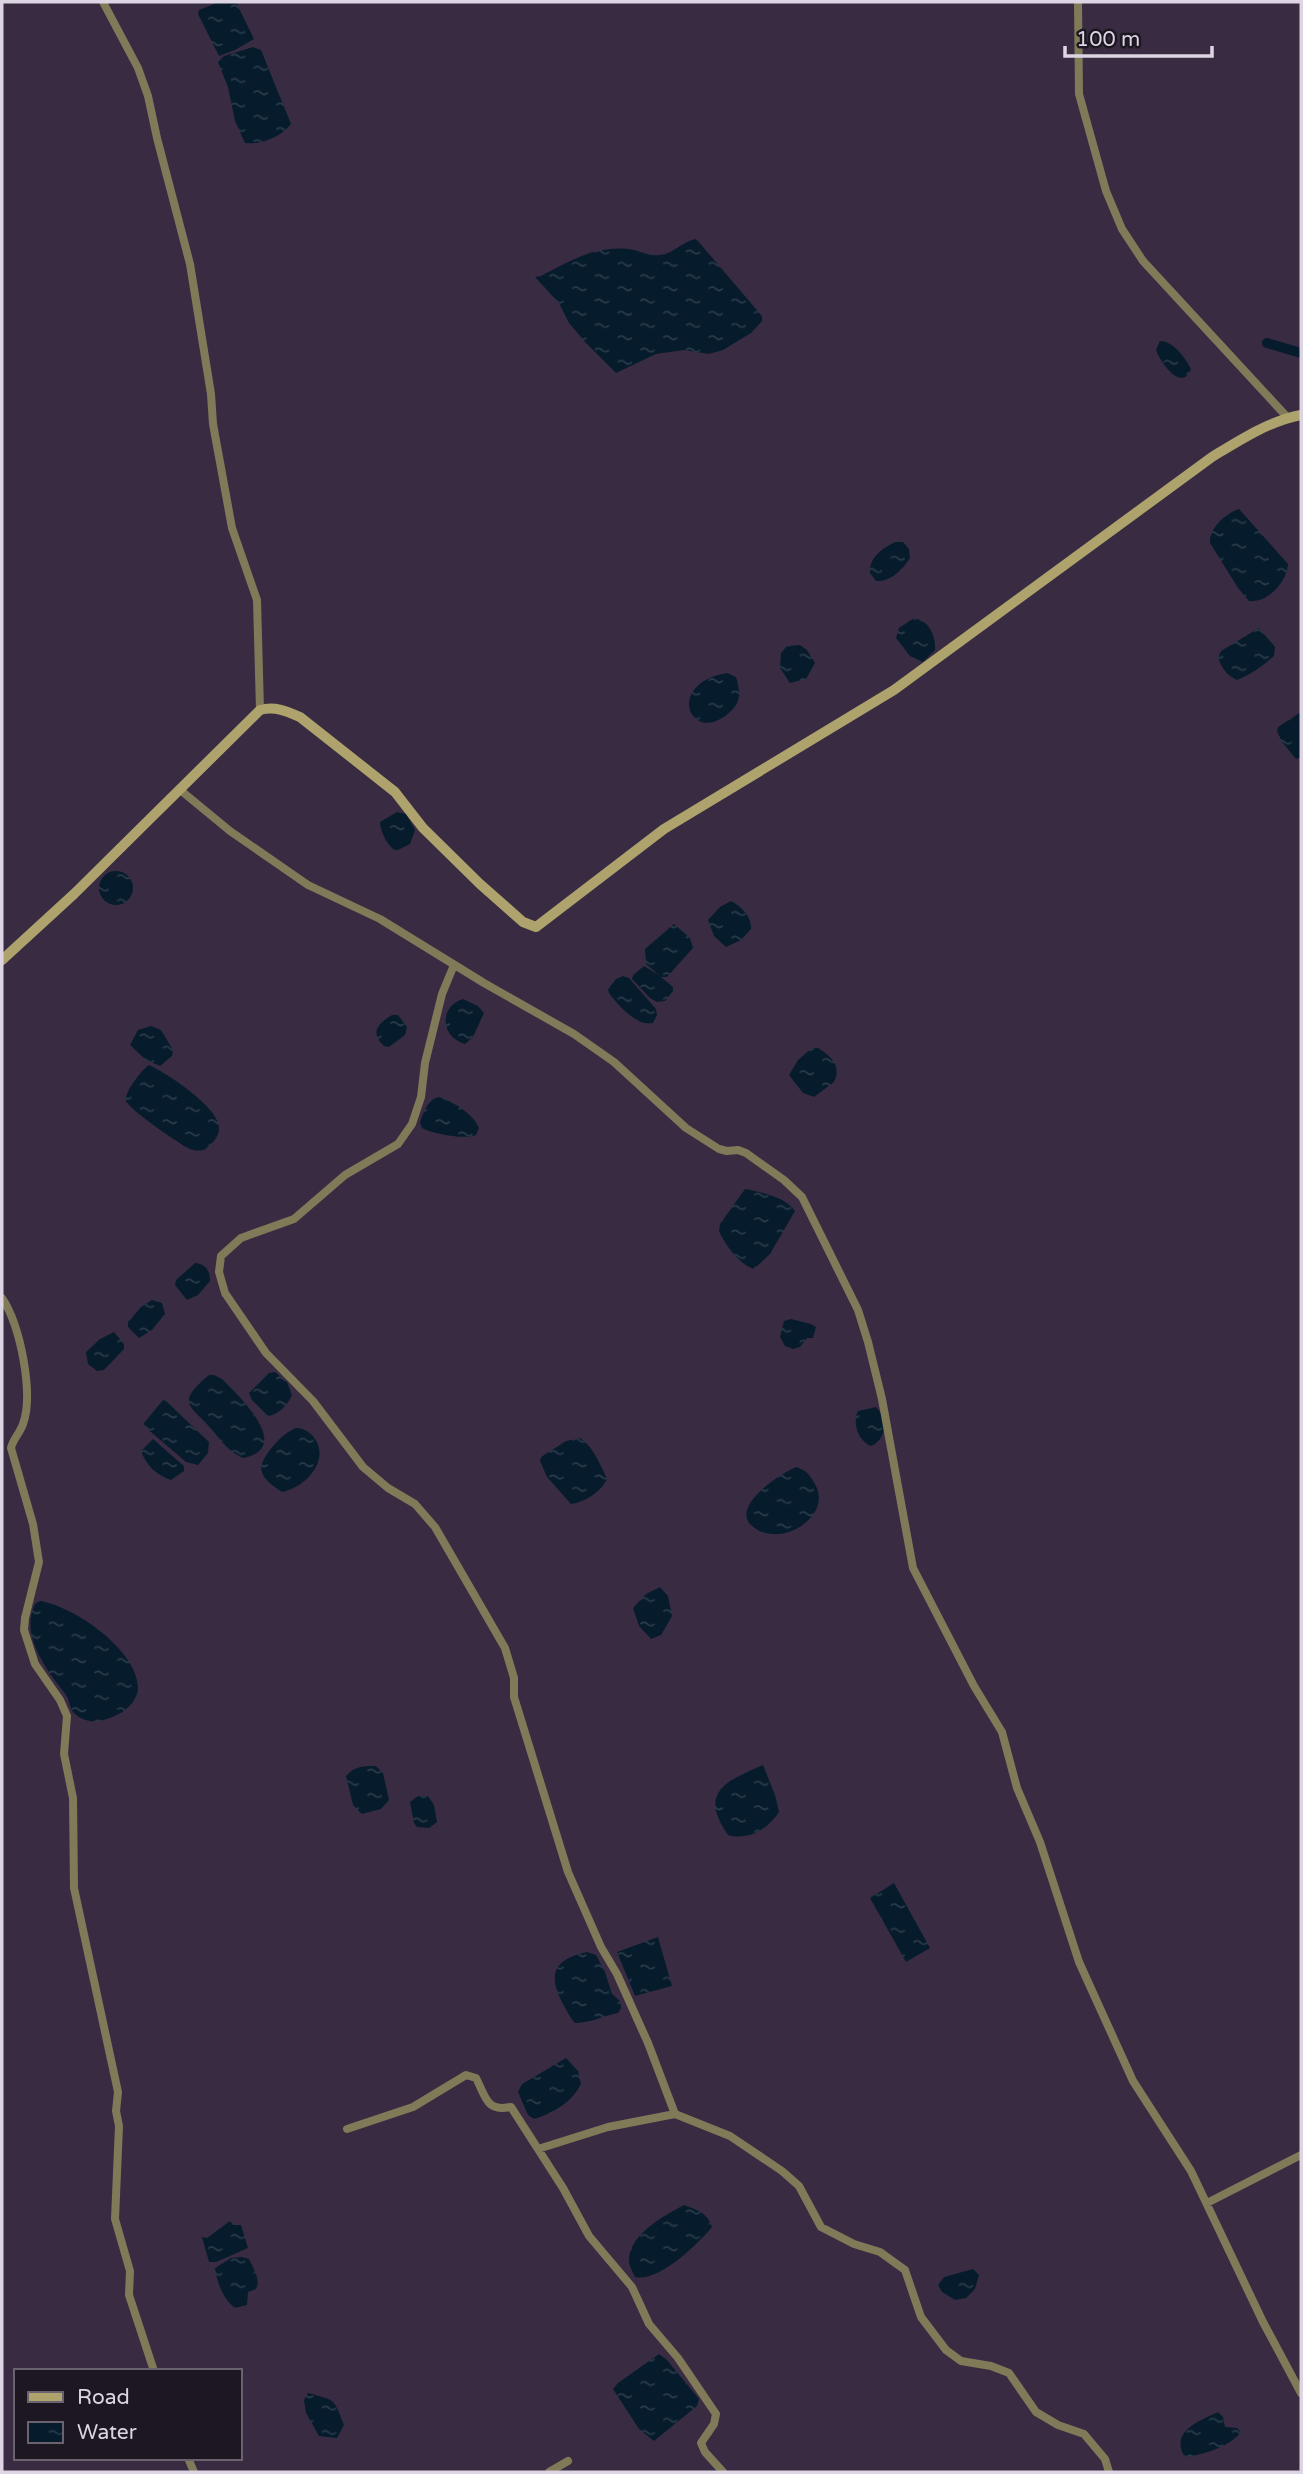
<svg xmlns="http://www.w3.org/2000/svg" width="1303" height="2474" font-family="'Varela Round',sans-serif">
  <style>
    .water { fill: url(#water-ripples) }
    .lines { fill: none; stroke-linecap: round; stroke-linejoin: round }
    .canal { stroke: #061b2c; stroke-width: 10 }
    .street { stroke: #817a58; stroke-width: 8 }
    .secondary { stroke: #aea36c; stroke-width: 10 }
  </style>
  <defs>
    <pattern id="water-ripples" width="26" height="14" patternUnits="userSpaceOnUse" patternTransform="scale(1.75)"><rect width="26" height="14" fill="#061b2c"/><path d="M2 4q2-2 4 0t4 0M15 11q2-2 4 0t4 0" fill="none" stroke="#2a3b4a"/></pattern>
  </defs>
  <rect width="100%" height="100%" fill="#392c42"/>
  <path class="water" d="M219,2H236L254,39L235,50L219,56L198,14L199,10Z
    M253,47L261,50L291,124C281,137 261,145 245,143L235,121L228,87L218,62L224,56Z
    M695,239L698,241L762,316V321L751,333L723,350L709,354L684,350L656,354L616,373L586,343L569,323L559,303L535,277L541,276C570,261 594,246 628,249C640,250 649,257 660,255C673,254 682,242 695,239Z
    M1160,341C1173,341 1185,357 1191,369C1182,393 1160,362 1156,350Z
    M1239,509L1288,564C1287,582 1268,603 1249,601L1238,588L1210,543C1209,528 1226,513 1239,509Z
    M895,542H903L909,549L910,558C902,570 891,582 876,581L870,573C869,557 882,549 895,542Z
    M914,618C929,620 936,636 935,650L923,662L910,656L896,638L899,628Z
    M1259,628L1275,647L1274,656C1263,666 1252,674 1237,680C1226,675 1223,669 1218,658L1221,651Z
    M800,645L807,650L815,663L806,679L790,683L780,668L781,653L787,646Z
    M727,673L736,677C740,691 742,701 730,712C690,748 664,683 727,673Z
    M1301,712V757L1296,759L1282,742L1277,731L1278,727Z
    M397,812L406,814L415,830L410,844L396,851C388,847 380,831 380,822Z
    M99 888a17 17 0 1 1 34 0a17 17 0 1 1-34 0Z
    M731,901C741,906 752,917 751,929L741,940L726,947L714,936L708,920L720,907Z
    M674,924L690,938L693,948L667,977H661L673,987V991L665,1001L657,1002L650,998L632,979L633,975L644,966L659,975L646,964L645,949Z
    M623,976L629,978L656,1009L657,1015L653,1023C637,1027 618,1005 609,993L608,989L616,979Z
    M463,999L478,1006L484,1013L473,1037L465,1044C438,1036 441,1005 463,999Z
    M392,1015H398L407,1027L405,1035L389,1047L384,1046C370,1033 377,1024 392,1015Z
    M151,1026L161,1030L173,1050L172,1056L160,1066L146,1060L130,1045L138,1030Z
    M812,1048H818C831,1056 842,1066 834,1082L814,1097L803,1093L789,1075L798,1060Z
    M149,1065C167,1073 218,1107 219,1127C220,1137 211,1145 204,1150C198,1151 194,1151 188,1148C178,1143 130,1110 126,1101C123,1094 143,1068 149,1065Z
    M439,1097C453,1102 473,1113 479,1128L476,1135C465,1140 433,1134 422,1128L420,1123C423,1113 428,1099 439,1097Z
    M745,1189C761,1192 786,1197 795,1211L770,1254L754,1269C740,1265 725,1245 719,1231L720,1224Z
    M195,1263C206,1264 210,1271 210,1281L198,1295L187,1300L175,1285L176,1280Z
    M152,1300L162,1303L165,1314L152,1330L139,1338L128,1327V1322L141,1307Z
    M791,1319L811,1324L816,1327L813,1338H807L800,1347L793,1349L785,1346L780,1337L784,1321Z
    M114,1332L124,1344V1349L104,1370L97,1371L88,1364L86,1352L100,1339Z
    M275,1372L287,1382L292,1395C288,1405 278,1415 268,1416L252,1400L249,1393L269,1373Z
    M209,1375H214L222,1379C240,1397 294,1448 243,1458C228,1451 223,1443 214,1432C192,1405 173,1405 209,1375Z
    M163,1400L166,1401L209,1442L208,1453L198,1465L186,1462L145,1427L144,1423Z
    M876,1407C888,1419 887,1439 871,1446C858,1441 852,1423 858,1411Z
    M296,1428C304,1428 310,1432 315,1439C330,1461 305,1488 282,1492C257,1476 255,1467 274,1445C281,1437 287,1432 296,1428Z
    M580,1438C593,1446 601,1466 607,1479C601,1492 585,1502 571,1504L547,1477L540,1461L541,1457L566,1441Z
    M153,1439L184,1466V1471L171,1480C156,1475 146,1465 141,1451Z
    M796,1467C806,1470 810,1475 815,1484C830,1510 798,1536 773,1534C764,1534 755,1530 749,1523C735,1503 780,1474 796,1467Z
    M660,1587L668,1596L672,1616L661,1635L651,1639L639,1626L633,1608L646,1594Z
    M40,1601C74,1606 139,1651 138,1689C137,1700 128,1709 119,1714C105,1721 88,1726 75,1714C69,1709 70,1701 66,1695C60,1686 52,1678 47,1669C35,1650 24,1627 35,1604Z
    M763,1765L775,1795L779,1812C768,1829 748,1841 728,1835C698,1792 726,1781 763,1765Z
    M376,1766L383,1773L389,1800L381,1809L362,1814L353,1805L346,1776C354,1766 364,1766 376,1766Z
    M418,1796H428L434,1805L437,1822L429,1828L417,1827L414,1823L410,1802Z
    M894,1883L930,1948L906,1962L870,1898Z
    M658,1937L672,1986L635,1996L617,1952Z
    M587,1952L596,1955L605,1972L612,1994L620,2001L621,2008L618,2013C604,2016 589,2023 575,2023C570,2018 567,2011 563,2004C547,1974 554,1959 587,1952Z
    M566,2058L578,2071L581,2084C572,2102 554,2113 534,2119L528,2115L518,2092L522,2084Z
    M684,2205C697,2210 708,2213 712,2227C698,2244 658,2283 635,2277C633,2272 629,2266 629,2261C628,2235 665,2215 684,2205Z
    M230,2221L233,2225H241L248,2248L216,2262H209L202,2237L207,2238Z
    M242,2257L249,2259C253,2268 261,2279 256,2289L248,2292L247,2305L235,2308C223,2299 217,2283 215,2268L231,2258Z
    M973,2269L979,2275L975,2289L966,2298L955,2300L942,2292L938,2285L944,2277Z
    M659,2354L667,2360L699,2399L697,2406L654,2441L639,2429L613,2389L618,2383Z
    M308,2393C336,2401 333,2397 344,2425L337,2438L319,2436L306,2413L304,2400Z
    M1218,2412L1223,2417L1225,2427L1237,2428L1241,2432C1230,2447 1204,2454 1187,2457L1183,2454C1172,2430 1200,2421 1218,2412Z"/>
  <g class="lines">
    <path class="canal" d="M1267,343L1301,353"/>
    <path class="street" d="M103,2L138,68L148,96L157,138L190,264L211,394L213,424L232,528L257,600L260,710
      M1078,2L1079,94L1106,191L1122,229L1143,261L1288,418
      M179,789L230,831L308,885L380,919L484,983L574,1034L614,1062L686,1128L719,1149L727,1151L738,1150L746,1153L784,1180L802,1197L858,1310L868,1342L882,1399L913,1568L974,1686L1002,1732L1017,1788L1040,1842L1079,1962L1133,2081L1191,2171L1263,2322L1301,2393
      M454,965L442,994L425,1063L421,1097L412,1124L398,1144L345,1175L294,1219L241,1238L221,1256L219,1272L225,1293L266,1353L313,1401L363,1467L388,1488L415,1504L435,1527L505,1648L514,1678V1697L568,1872L601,1947L617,1974L648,2043L675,2114
      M2,1298C20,1323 34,1394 23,1424C20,1433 13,1439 11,1448L33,1524L39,1562L25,1618L24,1630L35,1664L60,1700L67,1716L64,1754L73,1798L74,1888L118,2092L116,2111L119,2126L115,2219L130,2271L129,2295L154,2371
      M347,2129L413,2107L466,2075L476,2078C486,2097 486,2112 511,2107L563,2188L589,2236L632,2287L649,2324L678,2358L716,2414L714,2424L701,2443L705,2452L723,2472
      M538,2149L608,2127L675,2114L730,2136L782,2171L799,2186L821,2227L854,2244L880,2252L905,2270L921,2317L946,2350L961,2361L991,2366L1009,2373L1036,2412L1058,2425L1084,2434L1105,2459L1109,2472
      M1207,2203L1301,2155
      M188,2458L194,2472
      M549,2472L568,2461"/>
    <path class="secondary" d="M2,960L74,894L260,710C275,706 286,711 300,717L395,792L423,828L480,884L523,922L536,927L664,829L894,690L1212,457C1240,440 1269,421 1301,415"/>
  </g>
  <rect width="1303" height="2474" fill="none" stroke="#ddd5e3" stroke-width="7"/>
  <rect x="14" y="2369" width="228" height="91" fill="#1d1721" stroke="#6a636f" stroke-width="2"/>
  <rect x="28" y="2392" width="35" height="10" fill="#aea36c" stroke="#6a636f" stroke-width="2"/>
  <text x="77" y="2404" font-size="21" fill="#ddd5e3">Road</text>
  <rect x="28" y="2422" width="35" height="21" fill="url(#water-ripples)" stroke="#6a636f" stroke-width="2"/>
  <text x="77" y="2439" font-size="21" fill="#ddd5e3">Water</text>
  <path d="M1065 46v10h147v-10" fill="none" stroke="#ddd5e3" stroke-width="3.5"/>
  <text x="1076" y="46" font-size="21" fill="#ddd5e3" stroke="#1d1721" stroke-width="5" paint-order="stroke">100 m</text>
</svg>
